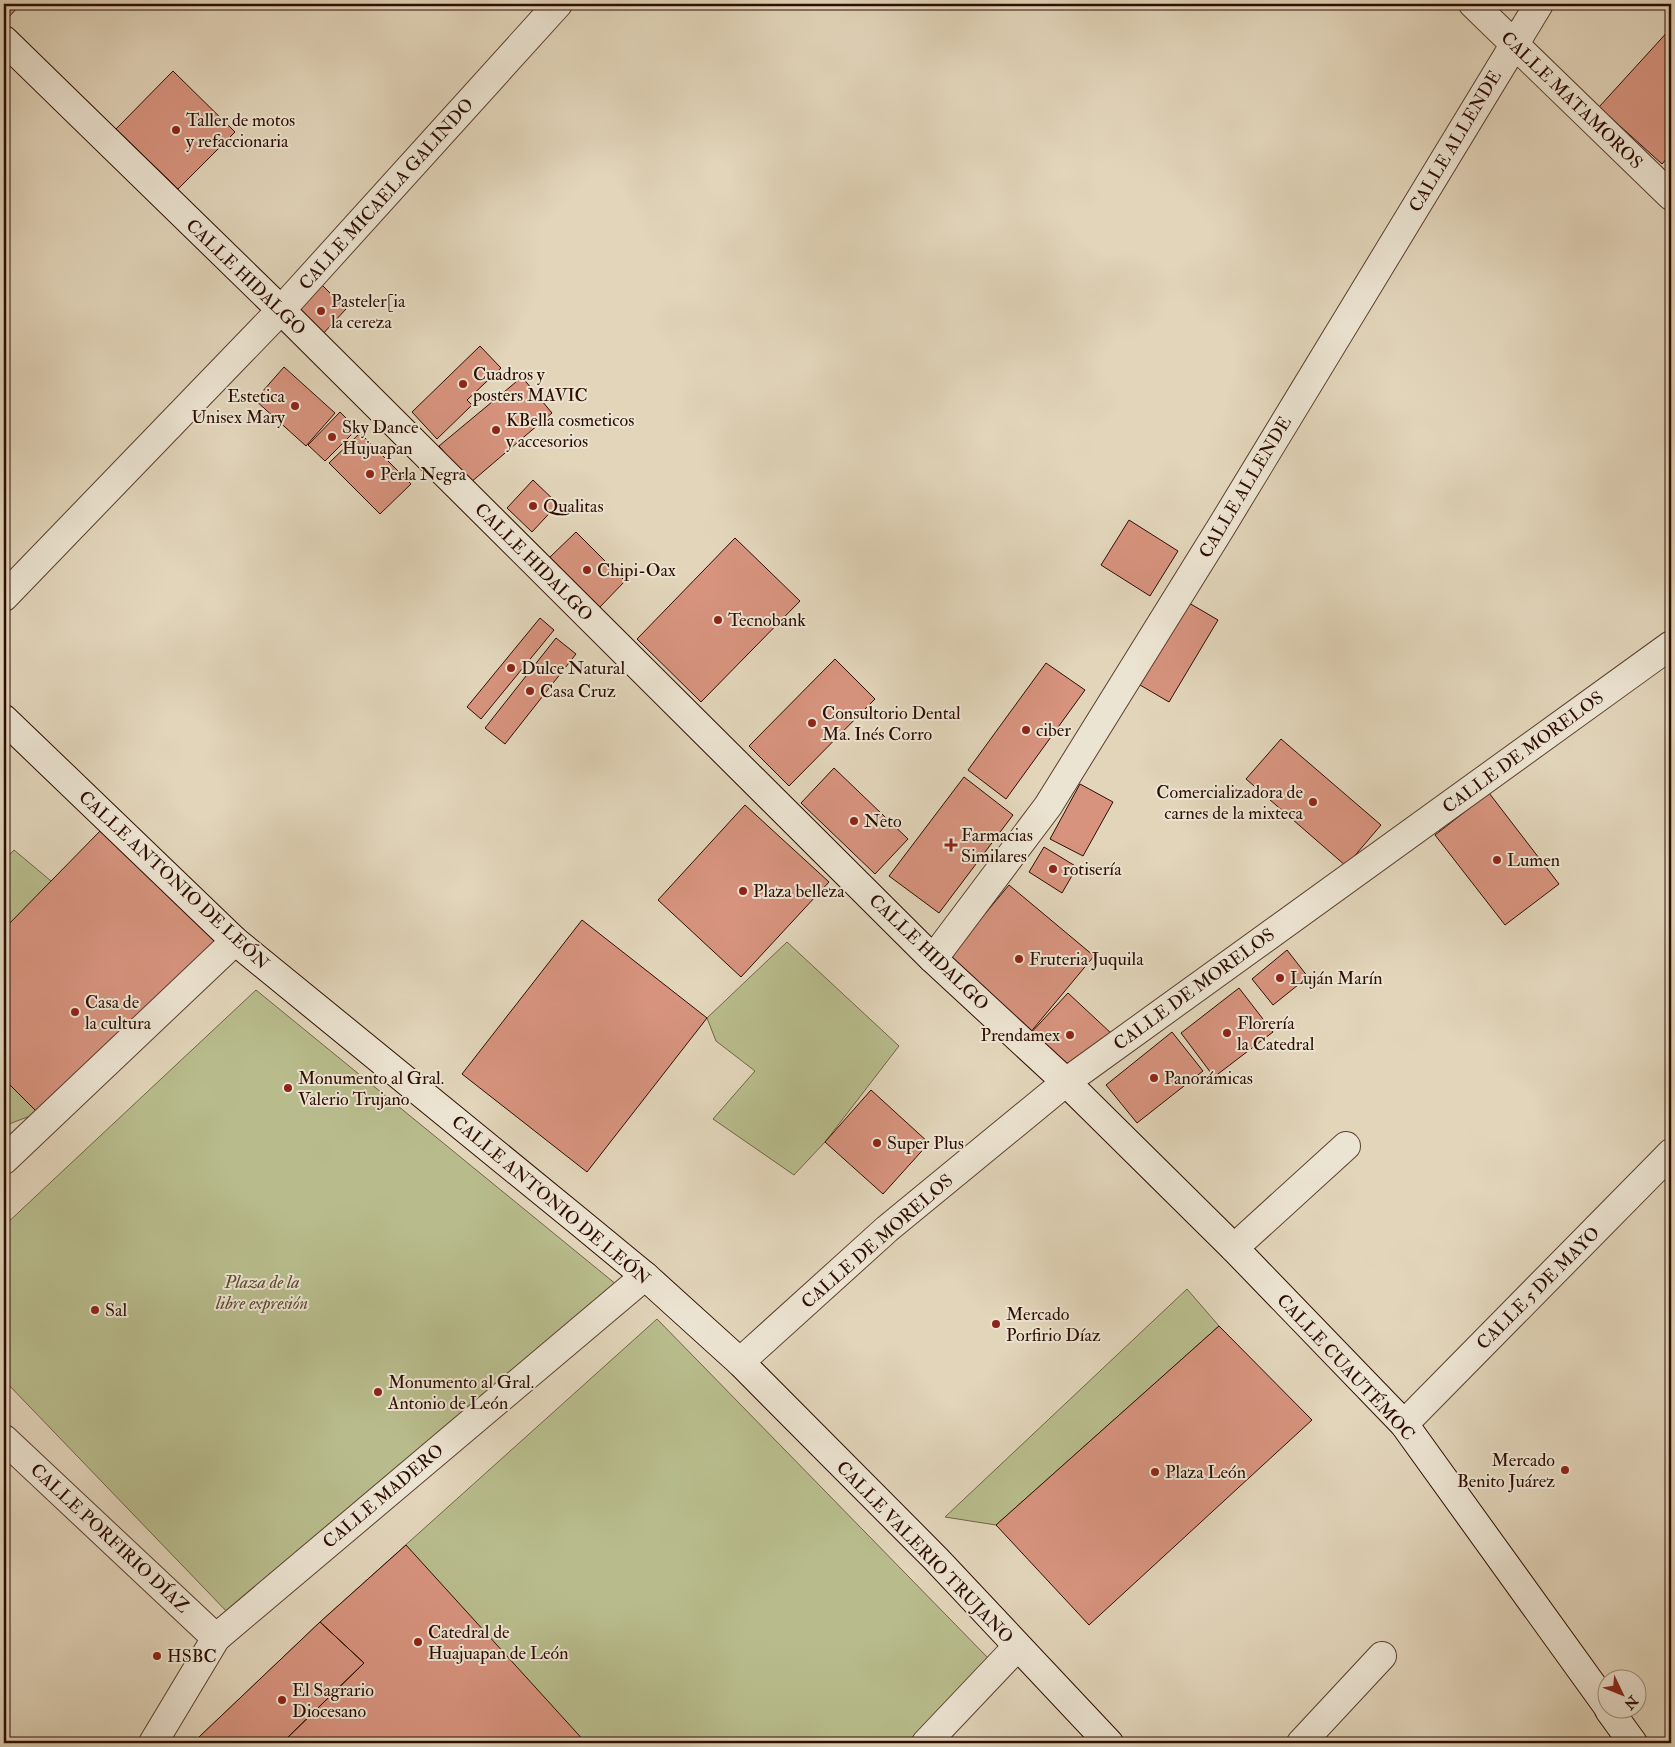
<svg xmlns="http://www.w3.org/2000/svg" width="1675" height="1747" font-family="'IM FELL Double Pica',serif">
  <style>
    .green { fill: #b8bc8c; stroke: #736446 }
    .building { fill: #d7937e; stroke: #2e0d01 }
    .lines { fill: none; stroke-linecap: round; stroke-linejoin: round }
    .minor-casing { stroke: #5b3f2f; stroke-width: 30 }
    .tertiary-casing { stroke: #5b3f2f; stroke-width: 30 }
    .secondary-casing { stroke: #2e0d01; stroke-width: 30 }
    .minor { stroke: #ece4d2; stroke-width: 28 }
    .tertiary { stroke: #ece4d2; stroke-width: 28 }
    .secondary { stroke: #ece4d2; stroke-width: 28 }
    .poi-dot { fill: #8f2418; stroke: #ece4d2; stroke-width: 2 }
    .labels { text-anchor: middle; stroke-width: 4; stroke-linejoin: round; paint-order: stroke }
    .street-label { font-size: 18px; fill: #2e0d01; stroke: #ece4d2 }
    .poi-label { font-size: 18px; fill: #2e0d01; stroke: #ece4d2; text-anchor: start }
    .park-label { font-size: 18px; font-style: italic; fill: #5e4a32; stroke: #ece4d2 }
  </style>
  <rect width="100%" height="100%" fill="#e2d5ba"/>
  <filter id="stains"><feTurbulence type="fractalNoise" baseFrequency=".004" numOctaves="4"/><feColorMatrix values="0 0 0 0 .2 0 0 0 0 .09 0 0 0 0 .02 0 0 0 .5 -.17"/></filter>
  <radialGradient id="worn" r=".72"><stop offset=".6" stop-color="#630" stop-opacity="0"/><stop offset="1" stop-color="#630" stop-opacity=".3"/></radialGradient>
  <path class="green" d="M14,850L118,937L4,1043V861Z
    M787,942L899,1046L825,1142L794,1175L713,1119L755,1071L716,1041L707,1018Z
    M256,990L617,1285L231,1616L4,1380V1226Z
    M4,1047L38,1113L9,1124L4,1119Z
    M1187,1289L1219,1326L996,1525L945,1517Z
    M657,1319L990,1660L907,1743H205L199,1737L320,1622Z"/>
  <path class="building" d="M4,4H21L4,22Z
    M1671,28V154L1662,164L1599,107Z
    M173,71L235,132L178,189L116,129Z
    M322,285L346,309L320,337L296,313Z
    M480,346L501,368L467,400L472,405L437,439L412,412Z
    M284,367L335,413L306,446L255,400Z
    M522,377L552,413L470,483L439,446Z
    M340,412L357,429L325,461L308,445Z
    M360,433L411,484L380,514L329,463Z
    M533,480L558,504L532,532L507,508Z
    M1129,520L1178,551L1150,596L1101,565Z
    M576,532L625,581L599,608L549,558Z
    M735,538L800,601L701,702L637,639Z
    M1189,603L1218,620L1169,702L1140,685Z
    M540,618L554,630L481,719L467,707Z
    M556,638L576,654L505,744L485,728Z
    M835,659L875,699L789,786L749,746Z
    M1046,663L1085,690L1006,799L968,770Z
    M1281,739L1381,825L1346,866L1246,779Z
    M834,768L908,839L875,874L801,803Z
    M964,777L1013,815L939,913L889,876Z
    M1080,784L1113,802L1083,856L1050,839Z
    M1489,793L1559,884L1505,925L1435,835Z
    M745,805L829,882L741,977L658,900Z
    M102,829L219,944L38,1113L4,1079V929Z
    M1044,847L1077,867L1062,893L1029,872Z
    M1009,885L1094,956L1029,1034L944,963Z
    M582,920L707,1018L587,1172L462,1074Z
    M1287,950L1308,977L1273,1005L1252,979Z
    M1239,988L1273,1032L1214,1077L1181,1033Z
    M1068,993L1112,1034L1072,1077L1028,1036Z
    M1172,1032L1203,1071L1137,1123L1106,1085Z
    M871,1090L929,1143L883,1194L825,1142Z
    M1219,1326L1312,1420L1089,1625L996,1525Z
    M406,1545L586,1743H282L364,1663L320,1622Z
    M320,1622L364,1663L282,1743H205L199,1737Z"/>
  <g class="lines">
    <g class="minor-casing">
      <path id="minor" d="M1473,4L1671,196
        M4,597L281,310L558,4
        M933,959L1048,806L1220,529L1539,4
        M4,1160L235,941
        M1234,1248L1346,1146
        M740,1362L887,1229L1066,1082L1671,645
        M1404,1424L1671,1153
        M4,1439L216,1638
        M926,1743L1017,1647
        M1301,1743L1382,1656"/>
    </g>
    <g class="tertiary-casing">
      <path id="tertiary" d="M153,1743L216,1638L645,1276"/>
    </g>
    <g class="secondary-casing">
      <path id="secondary" d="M4,40L281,310L933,959L1066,1082L1234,1248L1404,1424L1608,1707
        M4,719L235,941L577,1220L645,1276L740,1362L936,1559L1109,1743
        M1609,1710L1633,1743"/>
    </g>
    <use href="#minor" class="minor"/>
    <use href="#tertiary" class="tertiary"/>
    <use href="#secondary" class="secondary"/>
  </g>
  <g class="poi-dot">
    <circle cx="176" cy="130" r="5"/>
    <circle cx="321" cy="311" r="5"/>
    <circle cx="463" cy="384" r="5"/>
    <circle cx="295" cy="406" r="5"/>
    <circle cx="496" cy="430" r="5"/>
    <circle cx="332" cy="437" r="5"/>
    <circle cx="370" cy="474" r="5"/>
    <circle cx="533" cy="506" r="5"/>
    <circle cx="587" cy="570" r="5"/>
    <circle cx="718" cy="620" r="5"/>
    <circle cx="511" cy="668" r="5"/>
    <circle cx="530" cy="691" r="5"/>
    <circle cx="812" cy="723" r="5"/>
    <circle cx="1026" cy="730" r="5"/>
    <circle cx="1313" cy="802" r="5"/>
    <circle cx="854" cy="821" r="5"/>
    <path d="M948.5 837.5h5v5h5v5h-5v5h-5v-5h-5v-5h5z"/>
    <circle cx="1497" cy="860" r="5"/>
    <circle cx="1053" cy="869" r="5"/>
    <circle cx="743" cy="891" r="5"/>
    <circle cx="1019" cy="959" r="5"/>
    <circle cx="1280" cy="978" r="5"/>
    <circle cx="75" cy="1012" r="5"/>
    <circle cx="1227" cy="1033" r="5"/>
    <circle cx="1070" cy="1035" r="5"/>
    <circle cx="1154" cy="1078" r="5"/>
    <circle cx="288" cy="1088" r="5"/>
    <circle cx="877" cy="1143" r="5"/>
    <circle cx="95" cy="1310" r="5"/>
    <circle cx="996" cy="1324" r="5"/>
    <circle cx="378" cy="1392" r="5"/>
    <circle cx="1565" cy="1470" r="5"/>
    <circle cx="1155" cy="1472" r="5"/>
    <circle cx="418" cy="1642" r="5"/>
    <circle cx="157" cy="1656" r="5"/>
    <circle cx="282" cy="1700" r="5"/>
  </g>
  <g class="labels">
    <g class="street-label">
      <text transform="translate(1572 100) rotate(44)" y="6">CALLE MATAMOROS</text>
      <text transform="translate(1455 141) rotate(-59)" y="6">CALLE ALLENDE</text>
      <text transform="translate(386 194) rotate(-48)" y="6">CALLE MICAELA GALINDO</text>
      <text transform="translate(246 277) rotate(44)" y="6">CALLE HIDALGO</text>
      <text transform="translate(1245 487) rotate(-59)" y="6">CALLE ALLENDE</text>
      <text transform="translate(534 562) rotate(45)" y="6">CALLE HIDALGO</text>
      <text transform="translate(1523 752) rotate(-36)" y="6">CALLE DE MORELOS</text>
      <text transform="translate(174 880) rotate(43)" y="6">CALLE ANTONIO DE LEÓN</text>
      <text transform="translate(929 952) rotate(44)" y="6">CALLE HIDALGO</text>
      <text transform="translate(1194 989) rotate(-36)" y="6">CALLE DE MORELOS</text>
      <text transform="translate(551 1200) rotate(40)" y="6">CALLE ANTONIO DE LEÓN</text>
      <text transform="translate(877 1241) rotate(-41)" y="6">CALLE DE MORELOS</text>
      <text transform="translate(1538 1288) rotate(-45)" y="6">CALLE 5 DE MAYO</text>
      <text transform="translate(1346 1367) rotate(47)" y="6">CALLE CUAUTÉMOC</text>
      <text transform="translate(383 1496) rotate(-40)" y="6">CALLE MADERO</text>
      <text transform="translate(110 1538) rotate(43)" y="6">CALLE PORFIRIO DÍAZ</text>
      <text transform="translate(925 1552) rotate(46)" y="6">CALLE VALERIO TRUJANO</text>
    </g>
    <g class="poi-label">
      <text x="186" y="126">Taller de motos<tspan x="186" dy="21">y refaccionaria</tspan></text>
      <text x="331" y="307">Pasteler[ia<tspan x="331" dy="21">la cereza</tspan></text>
      <text x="473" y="380">Cuadros y<tspan x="473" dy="21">posters MAVIC</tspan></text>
      <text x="285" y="402" text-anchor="end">Estetica<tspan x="285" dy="21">Unisex Mary</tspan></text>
      <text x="506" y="426">KBella cosmeticos<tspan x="506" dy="21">y accesorios</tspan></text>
      <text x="342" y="433">Sky Dance<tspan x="342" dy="21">Hujuapan</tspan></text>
      <text x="380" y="480">Perla Negra</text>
      <text x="543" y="512">Qualitas</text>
      <text x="597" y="576">Chipi-Oax</text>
      <text x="728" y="626">Tecnobank</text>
      <text x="521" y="674">Dulce Natural</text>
      <text x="540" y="697">Casa Cruz</text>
      <text x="822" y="719">Consultorio Dental<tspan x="822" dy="21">Ma. Inés Corro</tspan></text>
      <text x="1036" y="736">ciber</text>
      <text x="1303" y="798" text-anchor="end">Comercializadora de<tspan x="1303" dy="21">carnes de la mixteca</tspan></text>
      <text x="864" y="827">Neto</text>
      <text x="961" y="841">Farmacias<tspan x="961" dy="21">Similares</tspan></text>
      <text x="1507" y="866">Lumen</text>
      <text x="1063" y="875">rotisería</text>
      <text x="753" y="897">Plaza belleza</text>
      <text x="1029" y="965">Fruteria Juquila</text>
      <text x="1290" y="984">Luján Marín</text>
      <text x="85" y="1008">Casa de<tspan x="85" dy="21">la cultura</tspan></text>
      <text x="1237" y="1029">Florería<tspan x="1237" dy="21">la Catedral</tspan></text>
      <text x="1060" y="1041" text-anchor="end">Prendamex</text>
      <text x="298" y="1084">Monumento al Gral.<tspan x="298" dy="21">Valerio Trujano</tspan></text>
      <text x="1164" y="1084">Panorámicas</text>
      <text x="887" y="1149">Super Plus</text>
      <text x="105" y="1316">Sal</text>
      <text x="1006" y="1320">Mercado<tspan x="1006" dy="21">Porfirio Díaz</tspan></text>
      <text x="388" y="1388">Monumento al Gral.<tspan x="388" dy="21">Antonio de León</tspan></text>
      <text x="1555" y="1466" text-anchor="end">Mercado<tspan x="1555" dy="21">Benito Juárez</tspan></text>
      <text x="1165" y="1478">Plaza León</text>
      <text x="428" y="1638">Catedral de<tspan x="428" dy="21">Huajuapan de León</tspan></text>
      <text x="167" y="1662">HSBC</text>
      <text x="292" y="1696">El Sagrario<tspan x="292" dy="21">Diocesano</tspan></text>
    </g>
    <g class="park-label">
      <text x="262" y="1288">Plaza de la<tspan x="262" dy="21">libre expresión</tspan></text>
    </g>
  </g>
  <rect width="1675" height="1747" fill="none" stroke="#e2d5ba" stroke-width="20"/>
  <rect x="5" y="5" width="1665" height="1737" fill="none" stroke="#2e0d01" stroke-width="2.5"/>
  <rect x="10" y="10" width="1655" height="1727" fill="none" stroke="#2e0d01"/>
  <g transform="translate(1622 1694) rotate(133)"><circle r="24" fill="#ece4d2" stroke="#a08e7e"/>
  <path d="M0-4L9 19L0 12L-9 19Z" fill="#8f2418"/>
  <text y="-8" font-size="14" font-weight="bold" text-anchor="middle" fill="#2e0d01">N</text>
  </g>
  <rect width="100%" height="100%" filter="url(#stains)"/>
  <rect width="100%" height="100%" fill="url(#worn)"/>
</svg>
